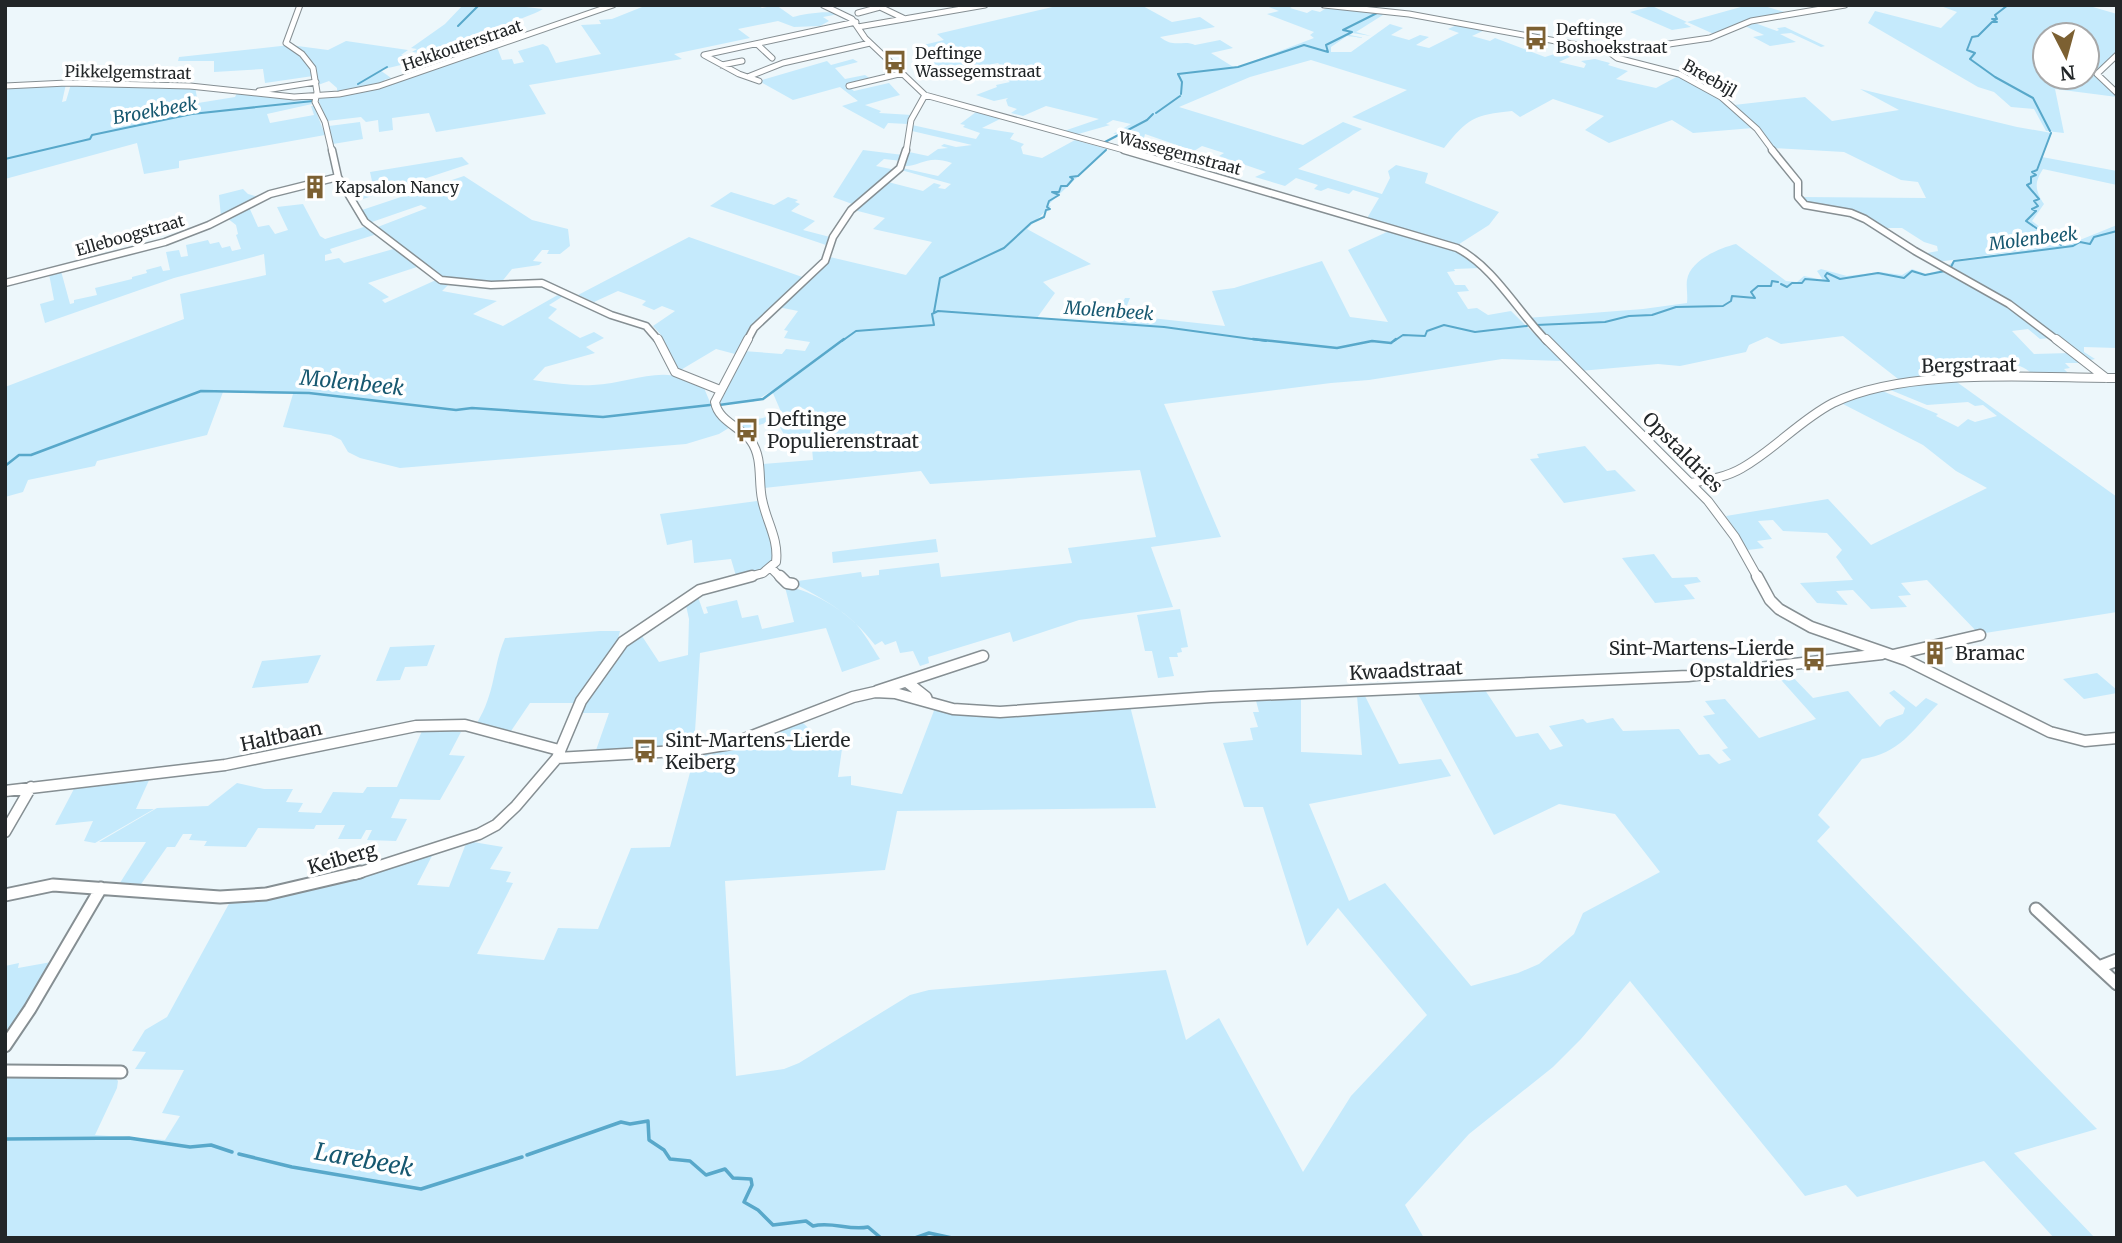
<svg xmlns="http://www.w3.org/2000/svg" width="2122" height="1243" font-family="Merriweather,serif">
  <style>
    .green { fill: #c5eafc; fill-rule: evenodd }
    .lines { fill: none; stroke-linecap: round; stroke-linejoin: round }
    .stream-far2 { stroke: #58a8ca; stroke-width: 2 }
    .stream-far1 { stroke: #58a8ca; stroke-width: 2.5 }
    .stream { stroke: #58a8ca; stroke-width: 3.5 }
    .minor-far4-casing { stroke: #868f93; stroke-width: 7 }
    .minor-far3-casing { stroke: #868f93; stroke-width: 9 }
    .minor-far2-casing { stroke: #868f93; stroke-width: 10 }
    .minor-far1-casing { stroke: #868f93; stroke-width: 13 }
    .minor-casing { stroke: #868f93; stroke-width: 15 }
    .minor-far4 { stroke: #fff; stroke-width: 5 }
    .minor-far3 { stroke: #fff; stroke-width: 6 }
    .minor-far2 { stroke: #fff; stroke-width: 8 }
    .minor-far1 { stroke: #fff; stroke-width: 10 }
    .minor { stroke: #fff; stroke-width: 11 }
    .labels { text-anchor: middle; stroke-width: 7; stroke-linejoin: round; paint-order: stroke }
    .far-poi-label { font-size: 16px; fill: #222628; stroke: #fff; text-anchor: start }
    .far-street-label { font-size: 16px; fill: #222628; stroke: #fff }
    .far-water-label { font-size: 18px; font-style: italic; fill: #175870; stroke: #fff }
    .street-label { font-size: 19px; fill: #222628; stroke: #fff }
    .poi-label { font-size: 19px; fill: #222628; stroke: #fff; text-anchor: start }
    .water-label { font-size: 21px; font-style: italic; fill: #175870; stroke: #fff }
    .near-water-label { font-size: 24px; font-style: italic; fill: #175870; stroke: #fff }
  </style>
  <rect width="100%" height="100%" fill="#edf7fb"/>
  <path class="green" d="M463,5H509L543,9C527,18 512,20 497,30L501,31L471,41L496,45L480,51L450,45L443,48L469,54C465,56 418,53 412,52L417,49L411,48L445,24Z
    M647,5H757L762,8L776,5L793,17C804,14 829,10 839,14L823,17L829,21L820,26L794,27L778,21L738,29L750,38L674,54L682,59L529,85L546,114L436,132L429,113L392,118L393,130L379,132L378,120L366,122L361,117L327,121L318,99L352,93L497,47L502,60L512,59L514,64L524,62L518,51L543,44L548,47L556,63L601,54L581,25L601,24L599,20L612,19Z
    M1061,5H1141L1172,22L1200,17L1215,27L1160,37C1175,49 1183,39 1195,45L1220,40L1233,48L1211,53L1235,68L1314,38L1310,35L1314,32L1267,14L1279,11L1264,5H1295L1290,8L1307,13L1312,10L1320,12L1328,7L1386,13L1356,32L1371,36L1352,33L1350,35L1365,38L1347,36L1331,47V52H1351L1390,24L1403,28L1391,35L1409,40L1420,35L1429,37L1416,45L1429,48L1459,33L1448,29L1459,24L1487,29L1472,36L1490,41L1495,38L1545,57L1567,50L1578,53L1559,62L1584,68L1586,64L1581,61L1595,59L1610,63L1608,65L1628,71L1616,79L1656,88L1680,75L1720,98L1753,128L1693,133L1672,120L1609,143L1585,130L1604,116L1553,99L1520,117L1512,111C1474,115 1468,118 1444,148L1352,117L1407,90L1311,60L1250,77L1179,107L1303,145L1343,122L1362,129L1298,169L1382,194L1390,178L1388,171L1396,165L1428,173L1425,183L1499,212L1489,225L1456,246L1366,220L1379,198L1353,190L1349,194L1328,188L1321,191L1314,189L1318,185L1296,178L1285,186L1255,177L1266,172L1219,156L1224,153L1202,146L1194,151L1145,134L1144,138L1123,133L1113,134L1131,124L1113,120L1106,124L1110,125L1071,136L1061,132L1099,119L1046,106L1023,116L1011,113L1017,109L1008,106L1006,100L1008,98L994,101L976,95L997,87L996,85L1010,82L993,68L1001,66L998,63L935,75L928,68L932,66L928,63L953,57L950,54L926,59L915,47L944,40L937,34Z
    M1748,5H1761L1791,14L1755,19L1716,35L1687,22L1684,23L1691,27L1672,30L1630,12L1652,6L1687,22Z
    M1938,5H2086L2117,14V59L2100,73H2094L2117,97L2055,89L2064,133L2046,131L2034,109L2011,107L1994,92L1978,87L1868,23L1875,11L1941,28L1957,12ZM2045,35H2087V77H2045Z
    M1752,22L1777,31L1779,30L1777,28L1785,27L1825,46L1821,47L1791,33L1780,34L1796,42L1770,46L1753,37L1764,35L1743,25Z
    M346,41L408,50L401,55L409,57L402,61L405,64L380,70L391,78L384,80L386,82L337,93V88L329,81L318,85L313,63L309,64L313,76L265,83L263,69L214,72V61H178L179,57L290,45L328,50Z
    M853,59L858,62L835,68L845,79L865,75L871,79L848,86L854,91L889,83L900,95L865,105L881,111L879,113L912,115L908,124L888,123L884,129L842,106L858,101L840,87L793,100L759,81L827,61L831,65Z
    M66,84L62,102L66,101L71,84L195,87L198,103L235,97L237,93L272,97L309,98L313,100L312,104L267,114L270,123L314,115L311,106H314L325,135L179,161V168L144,174L137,143L5,179V87Z
    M1860,89L2017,127L2052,133L2042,157L2117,171V185L2043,169C2034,183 2035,190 2044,204L2032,221L2065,246L2117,225V348L2084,347V352L2095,359L2086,361L2035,323L1947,266L1954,261L2050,247L1937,262L1922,254L1938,251L1937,246L1924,242L1902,228H1882L1865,217L1811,207L1800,197L1926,198L1918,182L1901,180L1844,152L1772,148L1734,105L1805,97L1832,121L1899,110Z
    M976,112L1000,119L982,128L1014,133L1010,139L1024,144L1021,147L1023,154L1042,158L1075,140L1107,149L1048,205L1051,206L1027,229L1091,264L1043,282L1055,293L1037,318L1113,322L1125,298H1130L1123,315L1225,326L1212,291L1234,288L1322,261L1350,317L1388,322L1348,250L1389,231L1459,252L1481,268L1454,269L1455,271L1447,272L1455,285H1465L1469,291L1457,292L1468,309L1477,308L1488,315L1511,311L1562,361L1502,359L1369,380L1331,383L1164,404L1221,537L1151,547L1173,607L1079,620L1013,642L1010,632L928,657L929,663L920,666L913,651L900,653L896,641L885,645L882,641L875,645C850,613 826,600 791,582L861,572L862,577L879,575V570L939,563L941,577L1072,563L1068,548L1156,537L1140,470L930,484L921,471L764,488L763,464L813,460L812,448L792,449L776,420L745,429L738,423L782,414L772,391L753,402L717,404L743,351L782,354L786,349L805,351L810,342L784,338L788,331L784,330L798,311L778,307L821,269L830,257L906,275L932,242L873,229L885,218L854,210L888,182L923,191L934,183L941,185L938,188L945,189L951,184L901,170L902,168L938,176L952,163C926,154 921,167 904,166L909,152L928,156L938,149L948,148L941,146L944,144L956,147L972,145L912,131V125L976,139L980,133L963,127L965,125L960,124Z
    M360,122L363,139L333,144L329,126Z
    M863,150L903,155L902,161L884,159L876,166L896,170L855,205L833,197Z
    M462,157L469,164L354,202L346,186L372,181L370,172Z
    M464,176L532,220L568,229L570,246L560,254H547L549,250H542L533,261L542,262L539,265L512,269L500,284L445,280L407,249L375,228L427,208L421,205L369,223L359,211Z
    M243,189L248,194L259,197L221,217L219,195Z
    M731,192L774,205L788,197L798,200L795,202L800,204L791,211L815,221L803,230L830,237L826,245L710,206Z
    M303,204L320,236L325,239L367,226L377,234L330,249L332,253L325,255V261L339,258L344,263L397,248L420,266L368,283L389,297L382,300L385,303L436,280L449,284L442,291L497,301L473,314L503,326L563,292L565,295L549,305L557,309L548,318L580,338L594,332L604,338L586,347L595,353L545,367L533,380C553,383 572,386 593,385C634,383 666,361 704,388L715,414L732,426L719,434L686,444L400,468L360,458L348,452L341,440L331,435L283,427L293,394L223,392L207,435L97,461L95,466L28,480L23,492L5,497V387L184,319L180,294L266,275L264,254L174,278L45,323L40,304L54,300L49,274L61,271L70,304L74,303V300L97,295L95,288L132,279V277L147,273L146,270L161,266L163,271L170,270L166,252L179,250L181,257L188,256L186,245L208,240L210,244L219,242L222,248L230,246L232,251L241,249L236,235L238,234L236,225L227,218L248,205L258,227L269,225L275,234L288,230L277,207Z
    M689,237L805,278L753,324L735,354L716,349L679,371L661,335L653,326L675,311L662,306L654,310L642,305L646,301L618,291L594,302L578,295Z
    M1736,244L1786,281L1797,282L1804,276L1823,280L1817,271L1821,269L1847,276L1880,272L1902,275L1912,269L1926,274L1945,269L2007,304L2050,338L2040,339L2028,329L2012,331L2034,354L2070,353L2082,363H2065L2070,368L2064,369L2072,377L2037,378C2018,359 2006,363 1980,367L1985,371L2007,370L2014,377L1902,382L1843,336L1781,344L1767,337L1749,345L1746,352L1680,366L1658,364L1580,371L1527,318L1643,309L1687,303C1688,295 1686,287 1687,280C1690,260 1720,248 1736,244Z
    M1954,380L2117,497V612L1979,634L1927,580L1901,583L1911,595L1898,596L1907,607L1871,609L1853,590L1836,591L1848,605L1817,603L1800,583L1853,580L1836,557L1842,550L1827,533L1783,531L1773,520L1758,521L1772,539L1757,541L1764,548L1748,550L1726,516L1828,499L1871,545L1987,488L1956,471L1923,445L1839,402L1880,390L1938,414L1936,416L1958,427L1968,419L1975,422L1997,416L1983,405L1975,406L1968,402L1927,405L1888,389Z
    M1585,446L1607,471L1615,470L1636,491L1564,503L1530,459L1539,458L1537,454Z
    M757,501L770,529L773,559L764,569L736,576L731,559L694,563L692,540L667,545L660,514Z
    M936,539L938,552L833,563L832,552Z
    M1654,554L1672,578L1697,577L1701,582L1684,585L1695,599L1655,603L1622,558Z
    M785,587C805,587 840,608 854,622C864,632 872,647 880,659L842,672L826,628L700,653L694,747L595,753L609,713H578L616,655L640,633L659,662L688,655L689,619L685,601L697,594L704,614L708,613L706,607L737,600L742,618L758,615L762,629L794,622Z
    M1180,609L1188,647L1181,648L1182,652L1177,653L1178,657H1169L1174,676L1158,678L1152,651H1145L1137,615Z
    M600,631H620L617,643L576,703H530L511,731L477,723C496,691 492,669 505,638Z
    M435,645L427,666L405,667L400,680L376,681L390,647Z
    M321,655L308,683L252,688L262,661Z
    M1786,670L1813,698L1848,691L1880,727L1886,720L1903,714L1905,708L1889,693L1894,690L1916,707L1926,698L1938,704C1913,730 1899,754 1862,759L1818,815L1830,827L1817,841L2097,1129L2014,1153L2095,1238H2054L1984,1161L1857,1197L1846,1185L1805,1196L1630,981L1581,1039L1553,1067L1469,1134L1405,1205L1424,1238H5V1074L113,1075L118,1081L117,1088L95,1135L165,1140L180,1116L162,1113L184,1070L135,1069L146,1052L132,1051L145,1030L167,1017L231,900L435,850L417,885L449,887L467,841L503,847L490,869L511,872L506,882L513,883L477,954L544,960L558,928L598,929L631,848L670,847L695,754L752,741L802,722L821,740L822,750L842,749L838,777L851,776V785L902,794L935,708L985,716L1130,706L1156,808L897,811L885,870L725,881L736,1076L784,1069L799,1063L910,995L929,990L1166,970L1186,1040L1219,1018L1303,1172L1351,1096L1427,1015L1338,908L1307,946L1263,807H1244L1223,743L1253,740L1250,728L1258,727L1253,712H1259L1255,697L1301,695V752L1362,755L1357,696H1365L1399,764L1441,759L1451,776L1309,804L1349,901L1385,883L1471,986L1518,973L1539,964L1574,934L1583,913L1660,872L1615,814L1559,804L1494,835L1416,690L1483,687L1516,737L1538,733L1550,750L1563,746L1549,726L1583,719L1587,723L1613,718L1623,731L1679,729L1699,755L1709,754L1719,764L1731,760L1722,750L1728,748L1703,716L1715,714L1705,701L1725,699L1759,738L1816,719L1774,672Z
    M2097,673L2117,690V693L2084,699L2063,679Z
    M451,730L461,732L449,755L465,756L440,800L400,799L391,818L407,819L396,841L367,840L372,830H366L361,839H338L345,825H316L314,829L258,828L246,847L204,846L207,841L189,840L192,834H183L175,847H167L139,887L118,886L146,842H99L157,808L208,806L237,783L264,789H293L286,802L303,803L298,812L321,813L333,792L363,793L367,787H397L422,731Z
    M150,778L136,809H154L95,843L84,841L93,821L55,825L75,787Z
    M57,961L11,1033H5V966L19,963L18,968Z"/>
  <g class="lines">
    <path class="stream-far2" d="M2008,5L1995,15L1997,19H1992L1997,22H1992L1978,36L1972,37L1967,50L1975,53L1970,59L1995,77L2033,98L2050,131
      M458,26L479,5
      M358,84L387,67
      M1181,94L1182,82L1178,74L1238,67L1304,45L1328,52L1326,45L1352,32L1343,30L1377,13
      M1156,113L1180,96
      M2051,133L2037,170L2032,172L2036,175L2031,177V183L2027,185L2039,199L2034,201L2038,206L2032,209L2036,211L2026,221L2061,245
      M1105,142L1147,120L1153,114
      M5,159L90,139L92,135L192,114L313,101
      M1951,267L1954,261L2073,246L2080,242L2090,244L2094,237L2117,231
      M1781,284L1787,287L1792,283H1802L1805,279L1829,281L1825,276L1827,273L1840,279L1878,273L1904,278L1912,271L1925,275L1945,271
      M934,312L940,278L1004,248L1031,223L1044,217L1046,210L1050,209L1047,207L1049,201L1059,195L1052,192H1059L1061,186H1067L1073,179L1070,177L1078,176L1106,150
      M1536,325L1605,322L1629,316L1652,315L1676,307L1723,306L1731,301L1732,296L1755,298L1751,292L1758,286H1771L1772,281L1778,282
      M842,341L856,331L934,325L932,314L938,311L1164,327L1266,341
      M1371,341H1374
      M1394,341L1403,335L1425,336L1427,331L1444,325L1475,332L1527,326"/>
    <path class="stream-far1" d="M1253,339L1337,348L1372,341L1391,343L1396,339
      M719,405L763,399L844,339
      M5,466L19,455H31L201,391L309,393L456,410L472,408L603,417L710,405"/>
    <path class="stream" d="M5,1139L129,1138L190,1147L211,1145L232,1152
      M239,1154L292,1167L421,1189L522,1157
      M527,1155L621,1122L630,1124L648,1121L649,1140L664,1150L670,1159L690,1161L706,1175L725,1169L733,1178L751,1179L752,1185L744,1202L758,1210L773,1225L806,1221L813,1226C832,1221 849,1231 868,1227L881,1238
      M915,1238L929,1233L952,1238"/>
    <g class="minor-far4-casing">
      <path id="minor-far4" d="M300,5L286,43L302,54L313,68L317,92L315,102L325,122L332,152
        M823,5L852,19L865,38L925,95L1131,152
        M1324,5L1409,14L1594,48L1628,50L1710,38L1751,21L1845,5
        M858,13L880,7L903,18
        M858,27L985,5
        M757,44L772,58
        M1605,49L1617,58L1679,74L1721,97L1757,129L1774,152
        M2117,55L2097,74L2117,93
        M722,65L742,61
        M750,76L783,63L870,43
        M759,81L739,74L704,55L856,22
        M5,86L67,83L190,86L294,97L339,94L379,86L613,5
        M849,86L903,73
        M259,91L316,82
        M906,152L911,120L925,95"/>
    </g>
    <g class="minor-far3-casing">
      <path id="minor-far3" d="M332,150L338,177L365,222L441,280L491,285L542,283L611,315L646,326L659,341
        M1124,150L1457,248C1494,267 1518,312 1547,341
        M1772,150L1798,182V197L1805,205L1851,213L1865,219L1915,251L2009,304L2058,341
        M5,283L165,242L209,225L270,194L338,177
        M747,341L754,328L825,261L833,237L851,210L900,168L906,150"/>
    </g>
    <g class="minor-far2-casing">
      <path id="minor-far2" d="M658,339L675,372L720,390
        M1546,339L1708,501L1735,537L1758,578
        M2056,339L2106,378
        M1691,483C1708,480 1727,477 1742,468C1774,450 1800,420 1833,403C1906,367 2035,378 2117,378
        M771,568L781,578
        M745,578L763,573L776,562C779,539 766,521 762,499C758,480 763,458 751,441C741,427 718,421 715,402L748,339"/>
    </g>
    <g class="minor-far1-casing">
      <path id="minor-far1" d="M780,576L787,583L793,584
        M1757,576L1770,600L1779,609L1811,627L1906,660L2050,732L2085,741L2117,738
        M1893,655L1980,635
        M907,682L926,697L928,702
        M877,691L983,656
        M557,758L694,750L731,744L853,697L875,692L895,693L953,709L1000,712L1211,697L1688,676L1882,654
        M5,791L225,765L416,726L465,725L559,750
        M5,832L31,787
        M355,874L479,834L496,825L516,806L557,758L581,701L623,642L700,590L752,576"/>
    </g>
    <g class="minor-casing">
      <path id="minor" d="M5,895L53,885L220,897L266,894L360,872
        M2036,909L2117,984
        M2099,967L2117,960
        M5,1046L30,1009L101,888
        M5,1071L121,1072"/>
    </g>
    <use href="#minor-far4" class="minor-far4"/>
    <use href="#minor-far3" class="minor-far3"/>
    <use href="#minor-far2" class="minor-far2"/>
    <use href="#minor-far1" class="minor-far1"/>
    <use href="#minor" class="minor"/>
  </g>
  <defs>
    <g id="bus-bare" transform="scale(1.89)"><path d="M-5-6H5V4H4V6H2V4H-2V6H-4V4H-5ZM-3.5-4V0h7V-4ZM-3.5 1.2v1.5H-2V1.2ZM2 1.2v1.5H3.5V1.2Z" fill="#7c6032" stroke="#fff" stroke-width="2.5" paint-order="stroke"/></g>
    <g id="building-bare" transform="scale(1.89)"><path d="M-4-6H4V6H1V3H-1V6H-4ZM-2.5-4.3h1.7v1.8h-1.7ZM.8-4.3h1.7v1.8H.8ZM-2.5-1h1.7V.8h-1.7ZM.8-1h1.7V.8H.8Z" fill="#7c6032" stroke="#fff" stroke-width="2.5" paint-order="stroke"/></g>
  </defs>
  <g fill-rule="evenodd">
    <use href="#bus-bare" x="1536" y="38"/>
    <use href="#bus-bare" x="895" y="62"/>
    <use href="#building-bare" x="315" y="187"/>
    <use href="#bus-bare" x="747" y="430"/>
    <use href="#building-bare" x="1935" y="653"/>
    <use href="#bus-bare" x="1814" y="659"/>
    <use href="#bus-bare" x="645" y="751"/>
  </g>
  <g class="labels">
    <g class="far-poi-label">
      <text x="1556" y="35">Deftinge<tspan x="1556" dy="18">Boshoekstraat</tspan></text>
      <text x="915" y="59">Deftinge<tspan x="915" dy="18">Wassegemstraat</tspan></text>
      <text x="335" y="193">Kapsalon Nancy</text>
    </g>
    <g class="far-street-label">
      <text transform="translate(462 45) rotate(-19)" y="6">Hekkouterstraat</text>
      <text transform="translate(128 72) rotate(1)" y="6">Pikkelgemstraat</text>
      <text transform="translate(1710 78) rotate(30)" y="6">Breebijl</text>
      <text transform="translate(1180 153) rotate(15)" y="6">Wassegemstraat</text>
      <text transform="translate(130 235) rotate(-16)" y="6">Elleboogstraat</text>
    </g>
    <g class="far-water-label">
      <text transform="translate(155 111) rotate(-10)" y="6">Broekbeek</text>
      <text transform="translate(2033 239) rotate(-7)" y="6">Molenbeek</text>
      <text transform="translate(1109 311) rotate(4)" y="6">Molenbeek</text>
    </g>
    <g class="street-label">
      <text transform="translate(1969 365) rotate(-1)" y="7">Bergstraat</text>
      <text transform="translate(1683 452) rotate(45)" y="7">Opstaldries</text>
      <text transform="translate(1406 670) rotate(-3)" y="7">Kwaadstraat</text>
      <text transform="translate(281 736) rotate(-12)" y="7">Haltbaan</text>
      <text transform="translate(342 858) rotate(-16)" y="7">Keiberg</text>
    </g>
    <g class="poi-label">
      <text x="767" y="426">Deftinge<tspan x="767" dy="22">Populierenstraat</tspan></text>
      <text x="1794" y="655" text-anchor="end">Sint-Martens-Lierde<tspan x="1794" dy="22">Opstaldries</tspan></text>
      <text x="1955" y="660">Bramac</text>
      <text x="665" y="747">Sint-Martens-Lierde<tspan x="665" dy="22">Keiberg</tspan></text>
    </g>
    <g class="water-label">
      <text transform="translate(352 383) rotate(6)" y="7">Molenbeek</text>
    </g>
    <g class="near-water-label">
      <text transform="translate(364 1160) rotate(10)" y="8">Larebeek</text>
    </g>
  </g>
  <rect width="2122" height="1243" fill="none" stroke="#222628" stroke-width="14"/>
  <g transform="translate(2066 56) rotate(174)"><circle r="33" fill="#ffffff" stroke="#a7a8a9" stroke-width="2"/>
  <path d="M0-5L12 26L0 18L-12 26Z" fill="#7c6032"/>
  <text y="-10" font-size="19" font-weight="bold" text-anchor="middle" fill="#222628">N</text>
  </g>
</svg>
